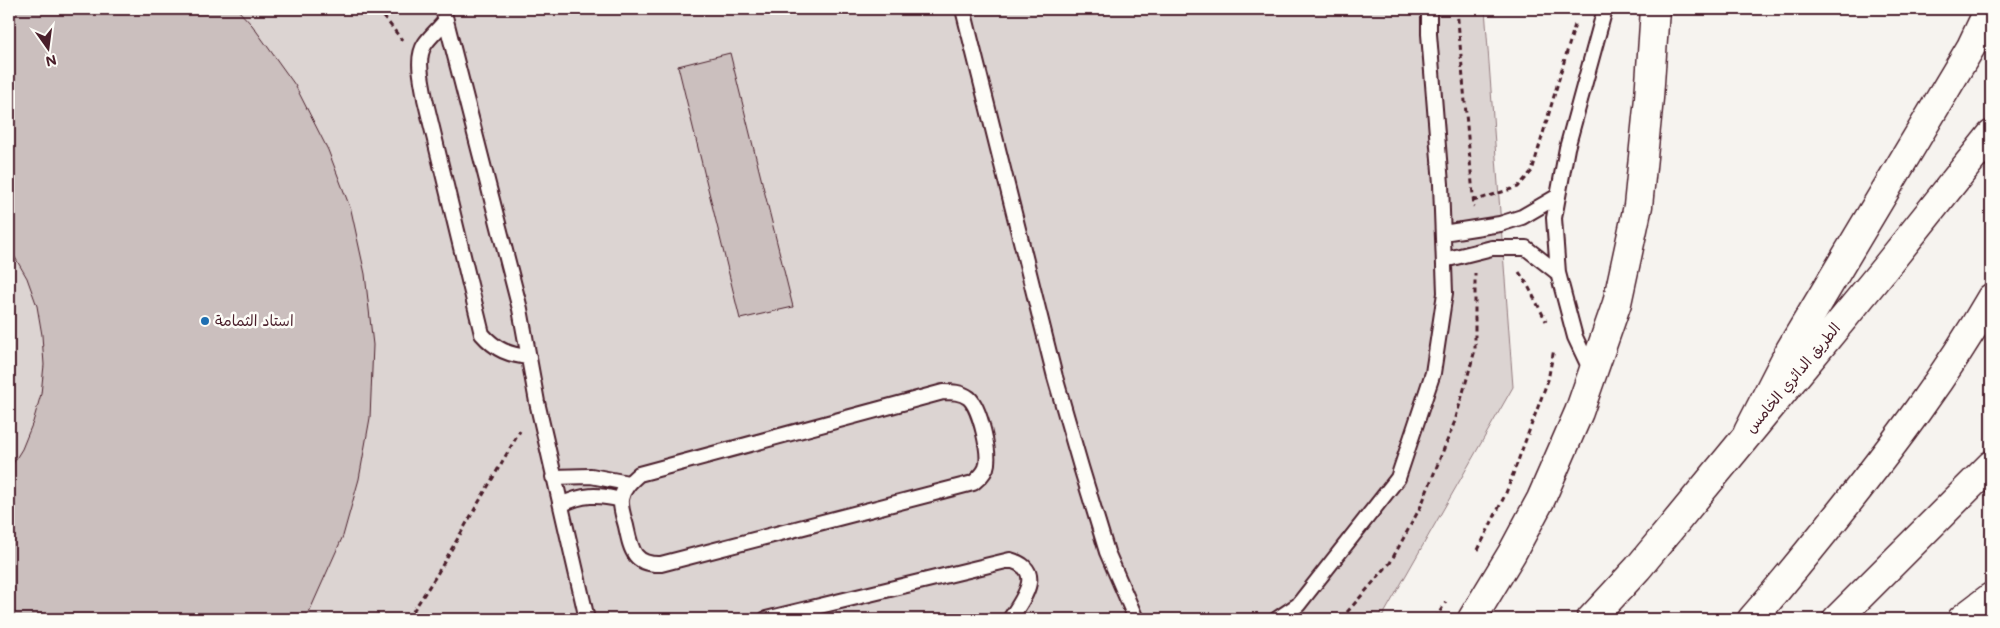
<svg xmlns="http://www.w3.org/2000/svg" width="2000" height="628" font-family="Mali,'Playpen Sans Arabic',sans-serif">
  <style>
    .green { fill: #dcd4d2; stroke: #937a7e }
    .building { fill: #cbbfbe; stroke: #4a1f2b }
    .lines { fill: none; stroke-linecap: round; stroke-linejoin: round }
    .service-casing { stroke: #4a1f2b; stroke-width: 18 }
    .primary-casing { stroke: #4a1f2b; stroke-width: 31 }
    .trunk-casing { stroke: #4a1f2b; stroke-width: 31 }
    .motorway-casing { stroke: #4a1f2b; stroke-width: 31 }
    .path { stroke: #4a1f2b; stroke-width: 3; stroke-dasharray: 5 4; stroke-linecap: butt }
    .service { stroke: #fdfcf7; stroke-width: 14 }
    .primary { stroke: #fdfcf7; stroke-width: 28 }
    .trunk { stroke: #fdfcf7; stroke-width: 28 }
    .motorway { stroke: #fdfcf7; stroke-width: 28 }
    .poi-dot { fill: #1f6fb2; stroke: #fdfcf7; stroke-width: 2 }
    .labels { text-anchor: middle; stroke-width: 5; stroke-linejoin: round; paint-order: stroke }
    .poi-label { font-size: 15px; fill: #4a1f2b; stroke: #fdfcf7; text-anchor: start }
    .street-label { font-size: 15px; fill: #4a1f2b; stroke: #fdfcf7 }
  </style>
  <rect width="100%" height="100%" fill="#f6f3ef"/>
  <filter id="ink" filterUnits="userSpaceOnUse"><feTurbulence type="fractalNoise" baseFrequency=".02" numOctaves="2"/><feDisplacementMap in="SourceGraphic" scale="10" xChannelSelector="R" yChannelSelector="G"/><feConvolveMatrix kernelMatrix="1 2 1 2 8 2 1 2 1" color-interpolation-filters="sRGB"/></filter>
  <g filter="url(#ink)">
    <path class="green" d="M9,9H1485L1513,387L1381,619H9Z"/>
    <path class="building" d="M9,9H237L252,25L295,85L328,150L351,210L365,274L373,345L370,418L359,479L343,536L306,619H9V470L22,449L33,422L41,394L44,365L42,335L37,306L27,278L9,247Z
      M730,53L793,307L740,319L678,66Z"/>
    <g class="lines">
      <g class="service-casing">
        <path id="service" d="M443,9L520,309L537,402L587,619
          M963,9L1055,377L1081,467L1107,552L1136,619
          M446,20C440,28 431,35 425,44C415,59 423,83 425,99L482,334C496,350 509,355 529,357
          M1443,233L1500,224L1522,217L1558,196
          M1444,260L1492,248H1526L1558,273
          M1592,373L1575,337L1558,273L1554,218L1567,148L1605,9
          M943,392C952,392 961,392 969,398C980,408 991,454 986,468C983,475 979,478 973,483L661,564C633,565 631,549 626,526C624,518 620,508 621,499C623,488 631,481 639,474Z
          M553,477L591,476L628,483
          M561,505C582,494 598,494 621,500
          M766,619L1010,560C1046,570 1023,599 1010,619
          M1277,619L1298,605L1398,478L1433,373L1445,293L1441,184L1429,34V9"/>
      </g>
      <g class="primary-casing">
        <path id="primary" d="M1591,619L1638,568L1885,268L1991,135"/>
      </g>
      <g class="trunk-casing">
        <path id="trunk" d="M1962,619L1991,597"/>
      </g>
      <g class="motorway-casing">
        <path id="motorway" d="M1748,432L1790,350L1971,47L1989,9
          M1472,619L1512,553L1541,499L1579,412L1617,303L1638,206L1649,98L1655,9
          M1752,619C1781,586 1809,551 1837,516C1892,447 1946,376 1991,298
          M1837,619L1991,465"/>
      </g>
      <path class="path" d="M378,9L402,40
        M1457,9L1474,207
        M1473,201L1518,187L1532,171L1576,21
        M1519,272L1527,284L1546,321
        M1478,550L1506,493L1548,380L1554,349
        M408,619L436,576L520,431
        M1341,619L1390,563L1421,506L1455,421L1475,350V273
        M1435,619L1446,602"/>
      <use href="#service" class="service"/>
      <use href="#primary" class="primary"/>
      <use href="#trunk" class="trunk"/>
      <use href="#motorway" class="motorway"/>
    </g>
  </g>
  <circle class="poi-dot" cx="205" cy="321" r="5"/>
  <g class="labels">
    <g class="poi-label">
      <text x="215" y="326">استاد الثمامة</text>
    </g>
    <g class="street-label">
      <text transform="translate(1793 378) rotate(-50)" y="5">الطريق الدائري الخامس</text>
    </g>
  </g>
  <rect width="2000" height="628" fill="none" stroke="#fdfcf7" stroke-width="30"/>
  <rect x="15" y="15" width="1970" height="598" fill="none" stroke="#4a1f2b" stroke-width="2" filter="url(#ink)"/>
  <g transform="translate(48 48) rotate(166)" stroke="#fdfcf7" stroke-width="4" paint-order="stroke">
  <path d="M0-4L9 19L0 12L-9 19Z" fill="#4a1f2b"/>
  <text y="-8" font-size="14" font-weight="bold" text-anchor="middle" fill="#4a1f2b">N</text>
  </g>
</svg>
